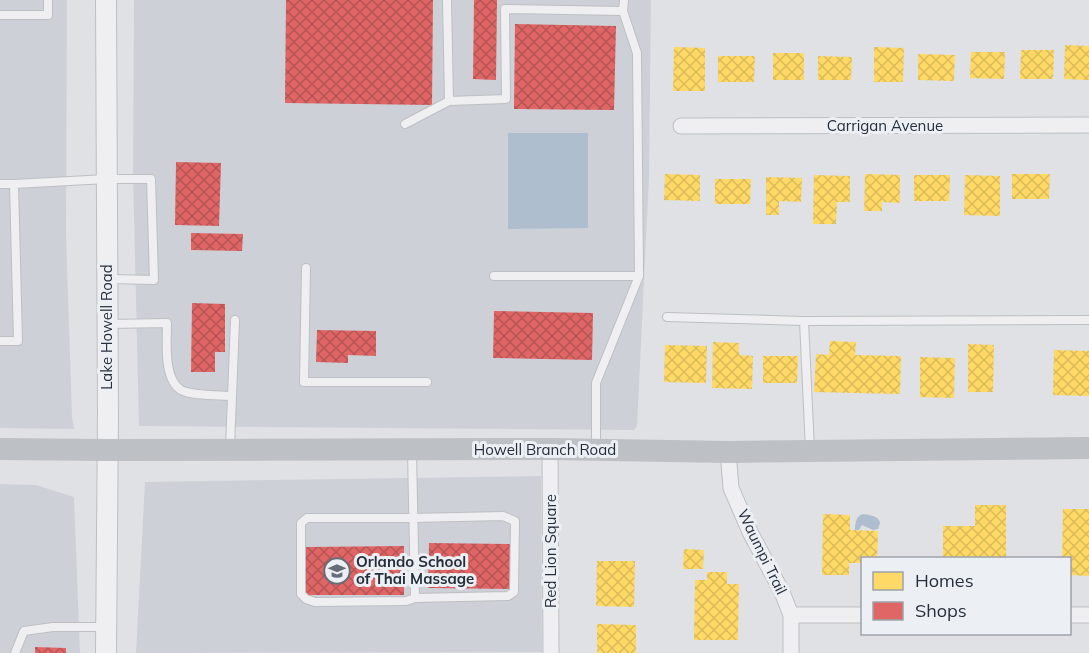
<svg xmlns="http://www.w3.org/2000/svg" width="1089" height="653" font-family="Mulish,sans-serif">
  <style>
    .built { fill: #cdd1d7 }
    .water { fill: #aebecf }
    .homes { fill: url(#homes-cross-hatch) }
    .shops { fill: url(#shops-cross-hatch) }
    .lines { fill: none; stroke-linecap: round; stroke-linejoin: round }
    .service-casing { stroke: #bdbfc2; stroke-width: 10 }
    .minor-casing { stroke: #bdbfc2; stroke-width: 17 }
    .tertiary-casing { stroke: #bdbfc2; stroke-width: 22 }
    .service { stroke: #efeff1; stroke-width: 8 }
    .minor { stroke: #efeff1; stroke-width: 15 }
    .tertiary { stroke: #efeff1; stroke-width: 20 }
    .secondary { stroke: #bdc0c4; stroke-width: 22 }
    .labels { text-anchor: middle; stroke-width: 6; stroke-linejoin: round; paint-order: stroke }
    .street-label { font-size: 15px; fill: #272f3c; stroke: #ecf0f4 }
    .poi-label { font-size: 15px; font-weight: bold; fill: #272f3c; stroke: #ecf0f4; text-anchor: start }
  </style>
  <defs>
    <pattern id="homes-cross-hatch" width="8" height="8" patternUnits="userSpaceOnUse" patternTransform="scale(1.5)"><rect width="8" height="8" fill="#ffd966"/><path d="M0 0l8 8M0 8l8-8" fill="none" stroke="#dbbb59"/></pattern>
    <pattern id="shops-cross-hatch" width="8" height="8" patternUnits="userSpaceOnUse" patternTransform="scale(1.5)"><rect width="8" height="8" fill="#e06666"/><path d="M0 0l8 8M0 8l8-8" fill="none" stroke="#b65455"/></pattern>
  </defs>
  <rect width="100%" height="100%" fill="#dfe1e4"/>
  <path class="built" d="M0,0H67L66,234L72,416L74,429L0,428Z
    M134,0H651L649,177L637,426L634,430L139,426L133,173Z
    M541,476L542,652L136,653L145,482Z
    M0,484L36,485L74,497L80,653H0Z"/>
  <path class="water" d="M508,133H588V228L508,229Z
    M863,514C870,515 879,516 880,523L878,529L873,530L862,525L859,530H855C855,523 856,516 863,514Z"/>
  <path class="homes" d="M1065,45L1089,46V80L1064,79Z
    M674,47L705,48V91H673Z
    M874,47L904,48L903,82H874Z
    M1021,50H1054L1053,79H1020Z
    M971,52H1005L1004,79L970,78Z
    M773,53H804V80H773Z
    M918,54L955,55L954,81L918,80Z
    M718,56H755L754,82H718Z
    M818,56L852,57L851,80H818Z
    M665,174L700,175V201L664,200Z
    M865,174L900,175V203L882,202V211H864Z
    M1012,174H1050L1049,199H1012Z
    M814,175L850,176V202H837L836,224H813Z
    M914,175H950L949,201H914Z
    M965,175L1000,176V216L964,215Z
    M766,177L802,178L801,202L779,201V215H766Z
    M715,179H751L750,204H715Z
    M830,341L856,342L855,355L901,356L900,394L814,392L816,354L829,355Z
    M713,342L739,343V355L753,356L752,389L712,388Z
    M968,344L994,345L993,392H968Z
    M665,345L707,346L706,383L664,382Z
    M1054,350L1089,351V396L1053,395Z
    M763,356H798L797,383H763Z
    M920,357L955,358L954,398L920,397Z
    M975,505H1006V558H943V526H975Z
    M1063,509H1089V576L1070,575V558H1062Z
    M823,514L850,515V530L878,531L877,558H862V563H849V575H822Z
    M684,549L704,550L703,569H683Z
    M597,561H635L634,607L596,606Z
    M707,572H727V584H739L738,640H694L695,580H707Z
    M597,624L636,625V653H597Z"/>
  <path class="shops" d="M286,0H433L432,105L285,103Z
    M474,0H497L496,80L473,79Z
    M515,24L616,26L614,110L514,109Z
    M176,162L221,163L219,226L175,225Z
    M191,233L243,234L242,251L191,250Z
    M192,303L225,304V352H215V372H191Z
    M494,311L593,313L592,360L493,358Z
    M317,330L376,331V356L348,355V363L316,362Z
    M429,543L511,544L510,589L428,588Z
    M404,546V595H306V547Z
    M35,647L66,648V653H35Z"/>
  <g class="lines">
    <g class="service-casing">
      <path id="service" d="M447,0L449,101
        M623,11L624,0
        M0,15H48V0
        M405,124L449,101L506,99L505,9L623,11L637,53L639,276L596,383V449
        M0,184H14L18,341H0
        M14,184L107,179H151L154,280L109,279
        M306,268L304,382H427
        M494,276H639
        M667,317L804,321L810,450
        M804,321L1089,320
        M109,324L167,323C167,341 163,379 181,390C192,396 219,395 232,396
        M230,448L235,320
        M412,452L415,598
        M503,516L515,521L514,592L508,596L415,598L406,601L315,602L306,599L301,594V523L307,518H413Z
        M15,653L24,631L53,627H105"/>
    </g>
    <g class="minor-casing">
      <path id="minor" d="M681,126L1089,125
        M550,449L551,653
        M728,452L731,488L750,532L782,592L791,615V653
        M791,615H862
        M1070,615H1089"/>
    </g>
    <g class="tertiary-casing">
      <path id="tertiary" d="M106,0L108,416L106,653"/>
    </g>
    <use href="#service" class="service"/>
    <use href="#minor" class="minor"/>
    <use href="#tertiary" class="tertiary"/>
    <path class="secondary" d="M0,449L107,450L550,449L728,452L1089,448"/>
  </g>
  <defs>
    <g id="university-ring" transform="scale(1.35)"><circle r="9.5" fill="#ecf0f4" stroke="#676d77" stroke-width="1.5"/><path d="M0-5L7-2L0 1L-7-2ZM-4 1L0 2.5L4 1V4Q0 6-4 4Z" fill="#676d77"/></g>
  </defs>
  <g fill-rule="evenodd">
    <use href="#university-ring" x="337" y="571"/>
  </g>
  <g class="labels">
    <g class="street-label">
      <text x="885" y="131">Carrigan Avenue</text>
      <text transform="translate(107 327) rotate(-90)" y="5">Lake Howell Road</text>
      <text x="545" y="455">Howell Branch Road</text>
      <text transform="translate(551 551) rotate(-90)" y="5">Red Lion Square</text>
      <text transform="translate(762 552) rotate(64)" y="5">Waumpi Trail</text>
    </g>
    <g class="poi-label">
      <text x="356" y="567">Orlando School<tspan x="356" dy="17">of Thai Massage</tspan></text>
    </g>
  </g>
  <rect x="861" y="557" width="210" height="78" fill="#ecf0f4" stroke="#9da3aa" stroke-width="1.5"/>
  <rect x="873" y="572" width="30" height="18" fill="#ffd966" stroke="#9da3aa" stroke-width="1.5"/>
  <text x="915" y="587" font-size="18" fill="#272f3c">Homes</text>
  <rect x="873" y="602" width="30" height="18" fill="#e06666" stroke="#9da3aa" stroke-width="1.5"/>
  <text x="915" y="617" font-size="18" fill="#272f3c">Shops</text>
</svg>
